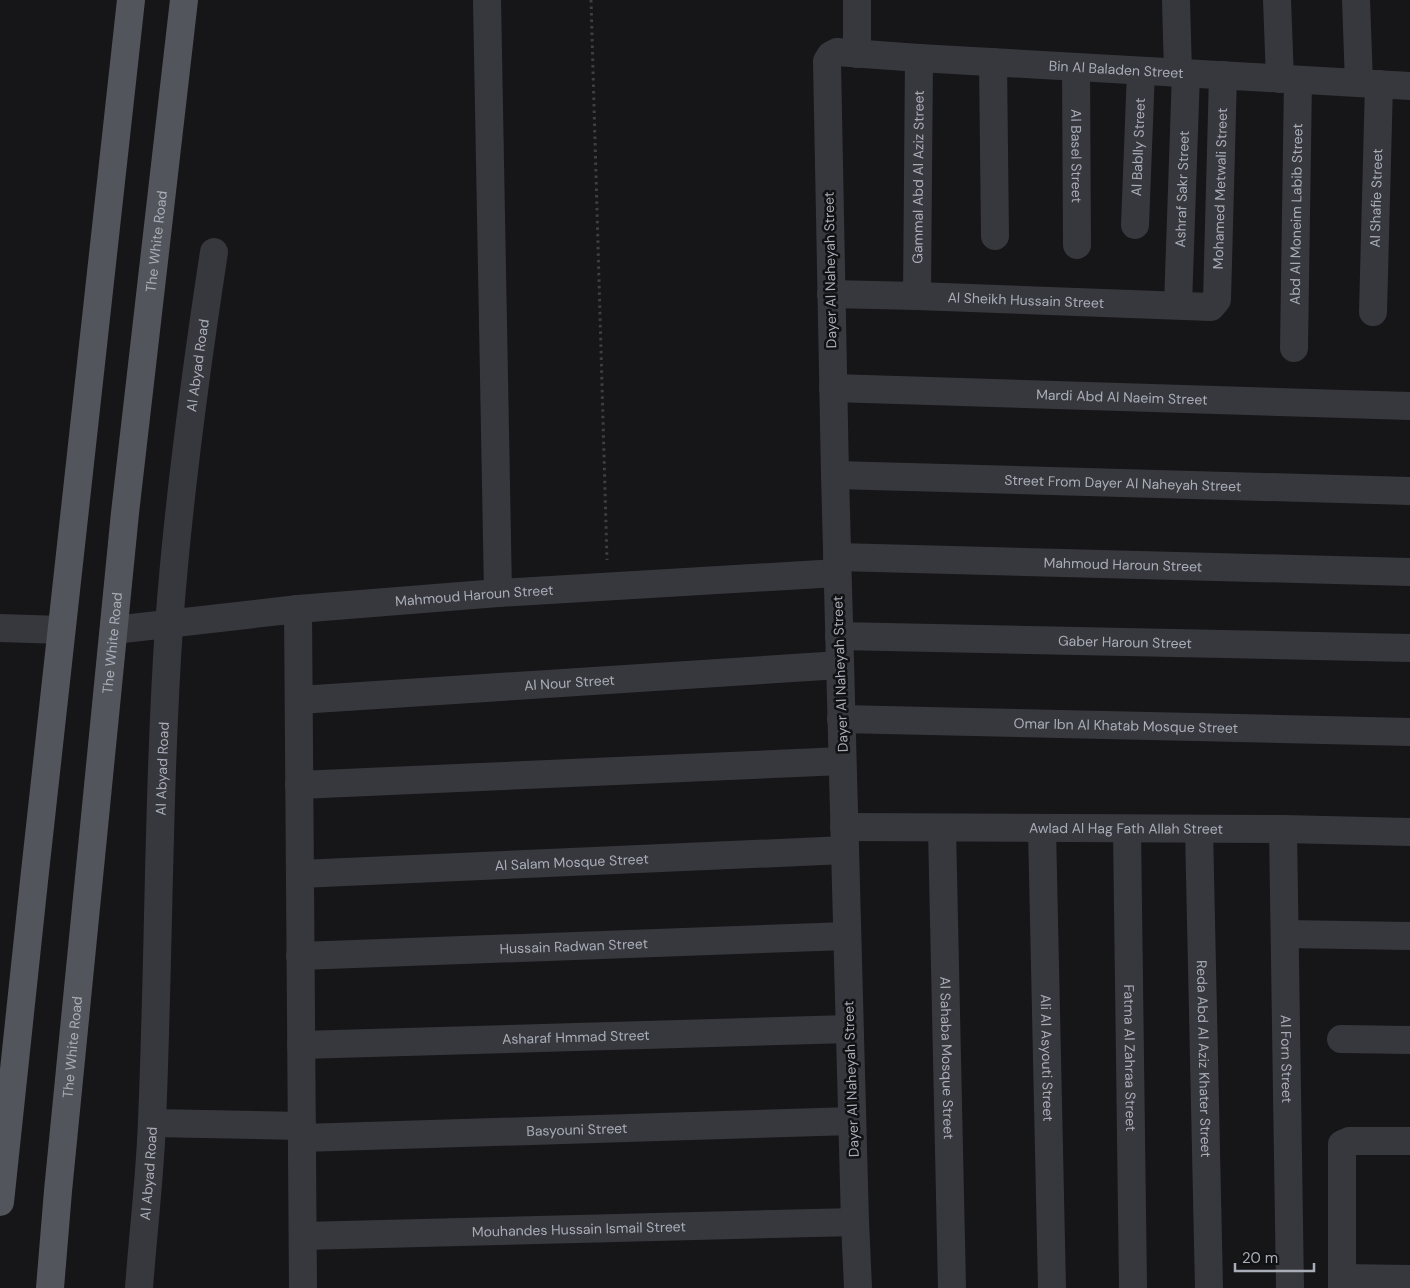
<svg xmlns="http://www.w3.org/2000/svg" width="1410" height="1288" font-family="'DM Sans',sans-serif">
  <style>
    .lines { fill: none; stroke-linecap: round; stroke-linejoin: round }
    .path { stroke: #3d3f44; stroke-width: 3; stroke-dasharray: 2.5 4; stroke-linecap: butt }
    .minor { stroke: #37383d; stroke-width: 28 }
    .primary { stroke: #53555c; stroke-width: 28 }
    .labels { text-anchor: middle; stroke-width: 5; stroke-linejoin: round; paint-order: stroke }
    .street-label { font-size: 14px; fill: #a8adb8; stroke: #111113 }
  </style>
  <rect width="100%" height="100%" fill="#161618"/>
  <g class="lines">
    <path class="path" d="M591,0L607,560"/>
    <g class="minor">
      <path d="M487,0L498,593"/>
      <path d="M857,0V54"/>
      <path d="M1176,0L1178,73"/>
      <path d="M1277,0L1280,79"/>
      <path d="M1356,0L1359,83"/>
      <path d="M993,62L995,236"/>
      <path id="s1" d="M1076,67L1077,245"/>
      <path id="s2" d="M1135,225L1141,71"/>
      <path id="s3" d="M831,294L917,296L1211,307L1217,300L1223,75"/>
      <path id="s4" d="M917,296L919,58"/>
      <path id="s5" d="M1178,305L1186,73"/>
      <path id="s6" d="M1373,312L1379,84"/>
      <path id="s7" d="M1294,348L1298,80"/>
      <path id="s8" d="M833,388L1410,406"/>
      <path id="s9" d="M835,475L1410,491"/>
      <path id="s10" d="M837,557L1410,572"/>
      <path d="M298,609L303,1288"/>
      <path d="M0,628L61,630"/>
      <path id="s11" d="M114,630L298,609L498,593L837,573"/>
      <path id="s12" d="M839,636L1410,648"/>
      <path id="s13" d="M299,700L840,665"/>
      <path id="s14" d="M841,719L1410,732"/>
      <path d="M299,785L842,761"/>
      <path id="s15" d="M844,827L1283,829L1410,832"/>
      <path id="s16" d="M942,828L952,1288"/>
      <path id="s17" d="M1042,828L1052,1288"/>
      <path id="s18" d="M1127,829L1133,1288"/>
      <path id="s19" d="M1199,829L1209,1288"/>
      <path id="s20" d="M1283,829L1290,1288"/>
      <path id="s21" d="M300,874L845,850"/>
      <path d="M1285,934L1410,936"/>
      <path id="s22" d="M300,956L847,936"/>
      <path d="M1341,1039L1410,1040"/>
      <path id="s23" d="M301,1045L849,1029"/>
      <path d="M152,1123L302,1126"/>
      <path id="s24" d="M302,1138L852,1121"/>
      <path id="s25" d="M303,1236L855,1222"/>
      <path d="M1342,1278L1410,1279"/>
      <path id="s26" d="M139,1288C143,1233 150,1177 152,1121C159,956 158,791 169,626C178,500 195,376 214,252"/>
      <path id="s27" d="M858,1288L855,1222L835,475L827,61L831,55L837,52L919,58L1410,86"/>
      <path d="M1342,1288V1144L1349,1141H1410"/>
    </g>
    <g class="primary">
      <path d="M0,1202L34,881L131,0"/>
      <path id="s28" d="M50,1288L58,1191L125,513L184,0"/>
    </g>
  </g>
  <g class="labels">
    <g class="street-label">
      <text dy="5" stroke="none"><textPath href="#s27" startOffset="1521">Bin Al Baladen Street</textPath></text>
      <text dy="5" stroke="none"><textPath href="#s2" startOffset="78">Al Bablly Street</textPath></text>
      <text dy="5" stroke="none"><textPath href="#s1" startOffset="89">Al Basel Street</textPath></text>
      <text dy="5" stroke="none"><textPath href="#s4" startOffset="119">Gammal Abd Al Aziz Street</textPath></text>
      <text dy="5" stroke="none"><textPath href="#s3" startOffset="501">Mohamed Metwali Street</textPath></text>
      <text dy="5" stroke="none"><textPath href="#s5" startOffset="116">Ashraf Sakr Street</textPath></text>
      <text dy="5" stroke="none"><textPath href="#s6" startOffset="114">Al Shafie Street</textPath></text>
      <text dy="5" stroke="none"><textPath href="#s7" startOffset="134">Abd Al Moneim Labib Street</textPath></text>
      <text dy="5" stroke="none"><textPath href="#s28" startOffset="1052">The White Road</textPath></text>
      <text transform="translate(830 270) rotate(-91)" y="5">Dayer Al Naheyah Street</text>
      <text dy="5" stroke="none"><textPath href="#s3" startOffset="195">Al Sheikh Hussain Street</textPath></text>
      <text dy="5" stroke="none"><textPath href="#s26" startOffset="925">Al Abyad Road</textPath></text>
      <text dy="5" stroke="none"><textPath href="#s8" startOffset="289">Mardi Abd Al Naeim Street</textPath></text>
      <text dy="5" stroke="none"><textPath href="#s9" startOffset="288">Street From Dayer Al Naheyah Street</textPath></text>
      <text dy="5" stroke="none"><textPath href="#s10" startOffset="286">Mahmoud Haroun Street</textPath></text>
      <text dy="5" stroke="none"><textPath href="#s11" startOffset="362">Mahmoud Haroun Street</textPath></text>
      <text dy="5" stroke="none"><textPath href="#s12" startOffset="286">Gaber Haroun Street</textPath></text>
      <text dy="5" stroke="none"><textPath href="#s28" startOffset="648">The White Road</textPath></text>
      <text transform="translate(840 674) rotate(-92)" y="5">Dayer Al Naheyah Street</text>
      <text dy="5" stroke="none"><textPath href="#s13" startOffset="271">Al Nour Street</textPath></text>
      <text dy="5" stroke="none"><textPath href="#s14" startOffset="285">Omar Ibn Al Khatab Mosque Street</textPath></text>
      <text dy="5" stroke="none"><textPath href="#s26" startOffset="520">Al Abyad Road</textPath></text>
      <text dy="5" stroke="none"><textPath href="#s15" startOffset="282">Awlad Al Hag Fath Allah Street</textPath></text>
      <text dy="5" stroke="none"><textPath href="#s21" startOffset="272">Al Salam Mosque Street</textPath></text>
      <text dy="5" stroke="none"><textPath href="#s22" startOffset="274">Hussain Radwan Street</textPath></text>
      <text dy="5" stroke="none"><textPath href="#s23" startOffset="275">Asharaf Hmmad Street</textPath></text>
      <text dy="5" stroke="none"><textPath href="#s28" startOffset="242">The White Road</textPath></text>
      <text dy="5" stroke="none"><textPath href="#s16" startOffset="230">Al Sahaba Mosque Street</textPath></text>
      <text dy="5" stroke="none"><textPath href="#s17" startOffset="230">Ali Al Asyouti Street</textPath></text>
      <text dy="5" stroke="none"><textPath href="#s18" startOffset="229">Fatma Al Zahraa Street</textPath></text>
      <text dy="5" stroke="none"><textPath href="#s19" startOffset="230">Reda Abd Al Aziz Khater Street</textPath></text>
      <text dy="5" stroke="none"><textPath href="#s20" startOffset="230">Al Forn Street</textPath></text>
      <text transform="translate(851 1079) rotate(-92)" y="5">Dayer Al Naheyah Street</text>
      <text dy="5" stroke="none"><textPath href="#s24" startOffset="275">Basyouni Street</textPath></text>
      <text dy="5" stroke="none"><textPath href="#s26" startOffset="115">Al Abyad Road</textPath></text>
      <text dy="5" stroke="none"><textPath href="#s25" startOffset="276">Mouhandes Hussain Ismail Street</textPath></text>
    </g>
  </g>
  <path d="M1235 1263v8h79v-8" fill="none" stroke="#a8adb8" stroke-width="2.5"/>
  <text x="1242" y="1263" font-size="15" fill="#a8adb8" stroke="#111113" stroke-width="4" paint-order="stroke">20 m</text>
</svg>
